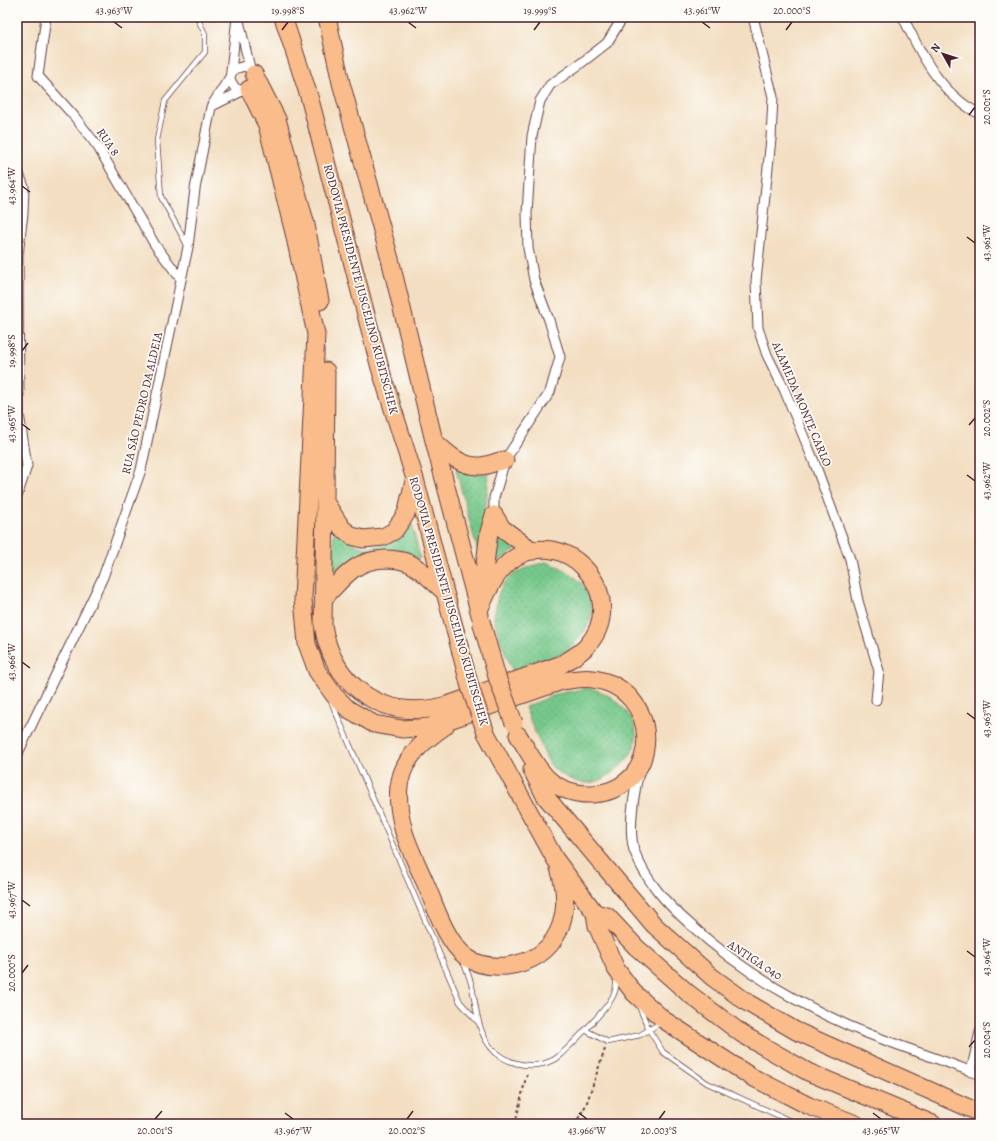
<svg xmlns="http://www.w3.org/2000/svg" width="997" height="1141" font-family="Alegreya,serif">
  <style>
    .grass { fill: url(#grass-dots); stroke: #60745a }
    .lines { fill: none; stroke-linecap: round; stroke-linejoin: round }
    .service-casing { stroke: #633c42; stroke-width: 6 }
    .minor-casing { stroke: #633c42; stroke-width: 11 }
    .motorway-casing { stroke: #633c42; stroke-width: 19 }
    .path { stroke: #633c42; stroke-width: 2; stroke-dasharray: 3 3; stroke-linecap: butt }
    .service { stroke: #fff; stroke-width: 4.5 }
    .minor { stroke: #fff; stroke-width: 9 }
    .motorway { stroke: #f9bc8a; stroke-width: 17 }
    .motorway-bridge-casing { stroke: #633c42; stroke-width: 19; stroke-linecap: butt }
    .motorway-bridge { stroke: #f9bc8a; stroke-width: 17 }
    .ticks { fill: none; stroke: #4a1f2b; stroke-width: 1.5 }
    .labels { text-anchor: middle; stroke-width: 3.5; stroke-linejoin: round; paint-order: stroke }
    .street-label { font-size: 12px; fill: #4a1f2b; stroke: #fdfcf7 }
    .neatline { fill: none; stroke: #4a1f2b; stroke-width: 1.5 }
    .ticks-label { font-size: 10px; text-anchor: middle; fill: #4a1f2b }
  </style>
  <defs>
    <pattern id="grass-dots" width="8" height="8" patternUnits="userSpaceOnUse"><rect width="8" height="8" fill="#76c88a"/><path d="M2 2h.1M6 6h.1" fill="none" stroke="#68ab77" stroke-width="1.8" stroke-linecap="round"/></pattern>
  </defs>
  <rect width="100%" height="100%" fill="#fdfcf7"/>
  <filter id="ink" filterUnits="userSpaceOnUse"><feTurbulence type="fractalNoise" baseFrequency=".025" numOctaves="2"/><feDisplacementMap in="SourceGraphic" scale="8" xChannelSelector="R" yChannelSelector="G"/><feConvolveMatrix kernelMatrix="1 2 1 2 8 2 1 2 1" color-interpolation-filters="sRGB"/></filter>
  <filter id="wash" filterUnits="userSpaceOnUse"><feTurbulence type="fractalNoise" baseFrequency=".012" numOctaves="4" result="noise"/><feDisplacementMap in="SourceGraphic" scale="16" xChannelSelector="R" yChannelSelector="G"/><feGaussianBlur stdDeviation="0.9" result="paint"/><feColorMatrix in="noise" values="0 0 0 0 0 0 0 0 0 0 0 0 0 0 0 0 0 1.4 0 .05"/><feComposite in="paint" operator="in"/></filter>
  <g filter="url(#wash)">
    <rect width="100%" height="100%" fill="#f3dec1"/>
    <path class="grass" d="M456,470L489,474L481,556H479Z
      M412,524L420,559C414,558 408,555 402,553C368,545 358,554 332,575L334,526L349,541L364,548L374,547L399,538Z
      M496,532L517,549L492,566Z
      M546,562C581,572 608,604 580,637C575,642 571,649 565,652C549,661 530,666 513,672C508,659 496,632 494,619C494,616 495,611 496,607C499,576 519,569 546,562Z
      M587,688C600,690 607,694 617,702C644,724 642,752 613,772C605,778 599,782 589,783C576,784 562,776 553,768C547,763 529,717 525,707L557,694Z"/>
  </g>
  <g filter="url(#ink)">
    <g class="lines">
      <g class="service-casing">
        <path id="service" d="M186,243L161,197L157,140L165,101L205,52V34L197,17
          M331,701L460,1002L478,1022
          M463,961C466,969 470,978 472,987C477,1010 477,1034 495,1052C506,1062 526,1068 541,1064C545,1064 551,1061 555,1059C567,1050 607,1009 613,996C616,990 617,985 616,978
          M639,1006L649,1030L663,1052L707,1083L797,1124
          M585,1030L608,1042L640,1035L662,1022"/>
      </g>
      <g class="minor-casing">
        <path id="minor" d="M46,17L38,76L74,116L98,147L155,245L181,279
          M237,17L230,80L235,88L242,91L251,88
          M753,17L773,97L771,139L756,281L758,328L767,355L784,389L815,464L850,559L858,601L879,671L876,700
          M903,17C921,55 941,95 980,114
          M239,21L250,68
          M231,74L234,69L245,66L253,71L255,76
          M212,106L242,91
          M17,169L24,187L23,213L18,255L19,414L27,466L17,496
          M494,515V498L505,460L550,392L560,357L549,320L534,280L528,248L527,213L532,136L540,101L550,85L580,64L607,43L623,17
          M17,755L103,577L141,470L188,247L195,189L211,107L230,77
          M639,772C634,793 628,828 634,850C645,881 668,905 692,926C737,967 791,1000 847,1025C890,1044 936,1057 980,1075
          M971,1072L980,1032"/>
      </g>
      <g class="motorway-casing">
        <path id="motorway" d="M283,17L309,96L380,368L415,479L455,630
          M327,17L341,83L390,259L434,441L480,615
          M254,74L277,119L306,225L320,301
          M249,89L267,125L294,233L316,334L303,599L307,644L317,671L334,695L348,709L374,724L402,729L429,727L562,681C572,680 583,677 593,679C661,688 666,789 592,794C576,795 558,789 547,778C535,766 527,749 518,735
          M326,371L325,502L342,528L352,536L363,539L383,537L394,531L406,514L414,481
          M434,441C447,453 461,467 480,466C488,466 497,461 505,460
          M325,502L323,625C332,682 377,718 435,708C451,705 466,698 481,693C508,683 535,674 562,664C570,659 580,654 587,646C633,594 561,519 509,562C494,575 487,593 479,610
          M494,515L502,528L533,551
          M481,596L489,532L494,515
          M325,597C344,577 355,560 385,559C393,559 401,560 409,563C422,569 434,583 445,592
          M445,726C425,740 405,756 400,781C396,797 400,816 404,832C409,848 417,864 424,880C435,904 444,939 466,957C477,965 493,967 506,966C559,960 574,914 559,868
          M486,733L555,859L595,913L607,916L636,947L688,993L742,1034L808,1072L933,1124
          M532,770L545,796L654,925L712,977L748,1003L796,1031L980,1113
          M595,913L597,926L616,969L634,993L664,1020L750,1076L809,1106L856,1124"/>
      </g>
      <path class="path" d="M515,1124L527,1073
        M575,1124L586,1105L605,1049"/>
      <use href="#service" class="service"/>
      <use href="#minor" class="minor"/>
      <use href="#motorway" class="motorway"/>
      <g class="motorway-bridge-casing">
        <path id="motorway-bridge" d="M481,621L497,677L514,723
          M455,630L470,687L486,733"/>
      </g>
      <use href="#motorway-bridge" class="motorway-bridge"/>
    </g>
  </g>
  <path class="ticks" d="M114,22L122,28M408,22L416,28M702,22L710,28M282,30L288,22M534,30L540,22M786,30L792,22M969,115L975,107M22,186L30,192M967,237L975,243M22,351L28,343M22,424L30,430M969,425L975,418M967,475L975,481M22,662L30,668M967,713L975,719M22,900L30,906M967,951L975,957M22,973L28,965M969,1047L975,1040M285,1113L293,1119M579,1113L587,1119M873,1113L881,1119M155,1119L162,1111M407,1119L413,1111M659,1119L665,1111"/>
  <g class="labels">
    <g class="street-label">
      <text transform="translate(108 142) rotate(56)" y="4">RUA 8</text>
      <text transform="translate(361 289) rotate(75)" y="4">RODOVIA PRESIDENTE JUSCELINO KUBITSCHEK</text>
      <text transform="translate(142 403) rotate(-77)" y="4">RUA SÃO PEDRO DA ALDEIA</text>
      <text transform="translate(802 404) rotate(67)" y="4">ALAMEDA MONTE CARLO</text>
      <text transform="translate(449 601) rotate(74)" y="4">RODOVIA PRESIDENTE JUSCELINO KUBITSCHEK</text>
      <text transform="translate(755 960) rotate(33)" y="4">ANTIGA 040</text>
    </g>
  </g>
  <rect width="997" height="1141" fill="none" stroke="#fdfcf7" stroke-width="44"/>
  <g transform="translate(943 54) rotate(309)" stroke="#fdfcf7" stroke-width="3" paint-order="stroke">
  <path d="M0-3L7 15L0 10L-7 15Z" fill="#4a1f2b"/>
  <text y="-6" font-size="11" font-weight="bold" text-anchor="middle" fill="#4a1f2b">N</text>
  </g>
  <rect x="22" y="22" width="953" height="1097" class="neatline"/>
  <g class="ticks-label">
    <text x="114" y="14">43.963°W</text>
    <text x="288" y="14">19.998°S</text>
    <text x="408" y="14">43.962°W</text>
    <text x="540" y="14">19.999°S</text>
    <text x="702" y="14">43.961°W</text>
    <text x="792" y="14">20.000°S</text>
    <text transform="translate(986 107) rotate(-90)" y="4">20.001°S</text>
    <text transform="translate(11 186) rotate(-90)" y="4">43.964°W</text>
    <text transform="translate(986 243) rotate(-90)" y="4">43.961°W</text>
    <text transform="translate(11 351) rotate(-90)" y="4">19.998°S</text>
    <text transform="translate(986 418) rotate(-90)" y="4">20.002°S</text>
    <text transform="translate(11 424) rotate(-90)" y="4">43.965°W</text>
    <text transform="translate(986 481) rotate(-90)" y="4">43.962°W</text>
    <text transform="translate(11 662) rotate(-90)" y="4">43.966°W</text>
    <text transform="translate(986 719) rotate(-90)" y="4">43.963°W</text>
    <text transform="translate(11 900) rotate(-90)" y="4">43.967°W</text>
    <text transform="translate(986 957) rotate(-90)" y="4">43.964°W</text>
    <text transform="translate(11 973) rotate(-90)" y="4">20.000°S</text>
    <text transform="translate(986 1040) rotate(-90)" y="4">20.004°S</text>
    <text x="155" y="1134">20.001°S</text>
    <text x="293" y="1134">43.967°W</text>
    <text x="407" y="1134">20.002°S</text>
    <text x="587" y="1134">43.966°W</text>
    <text x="659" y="1134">20.003°S</text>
    <text x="881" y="1134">43.965°W</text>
  </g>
</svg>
